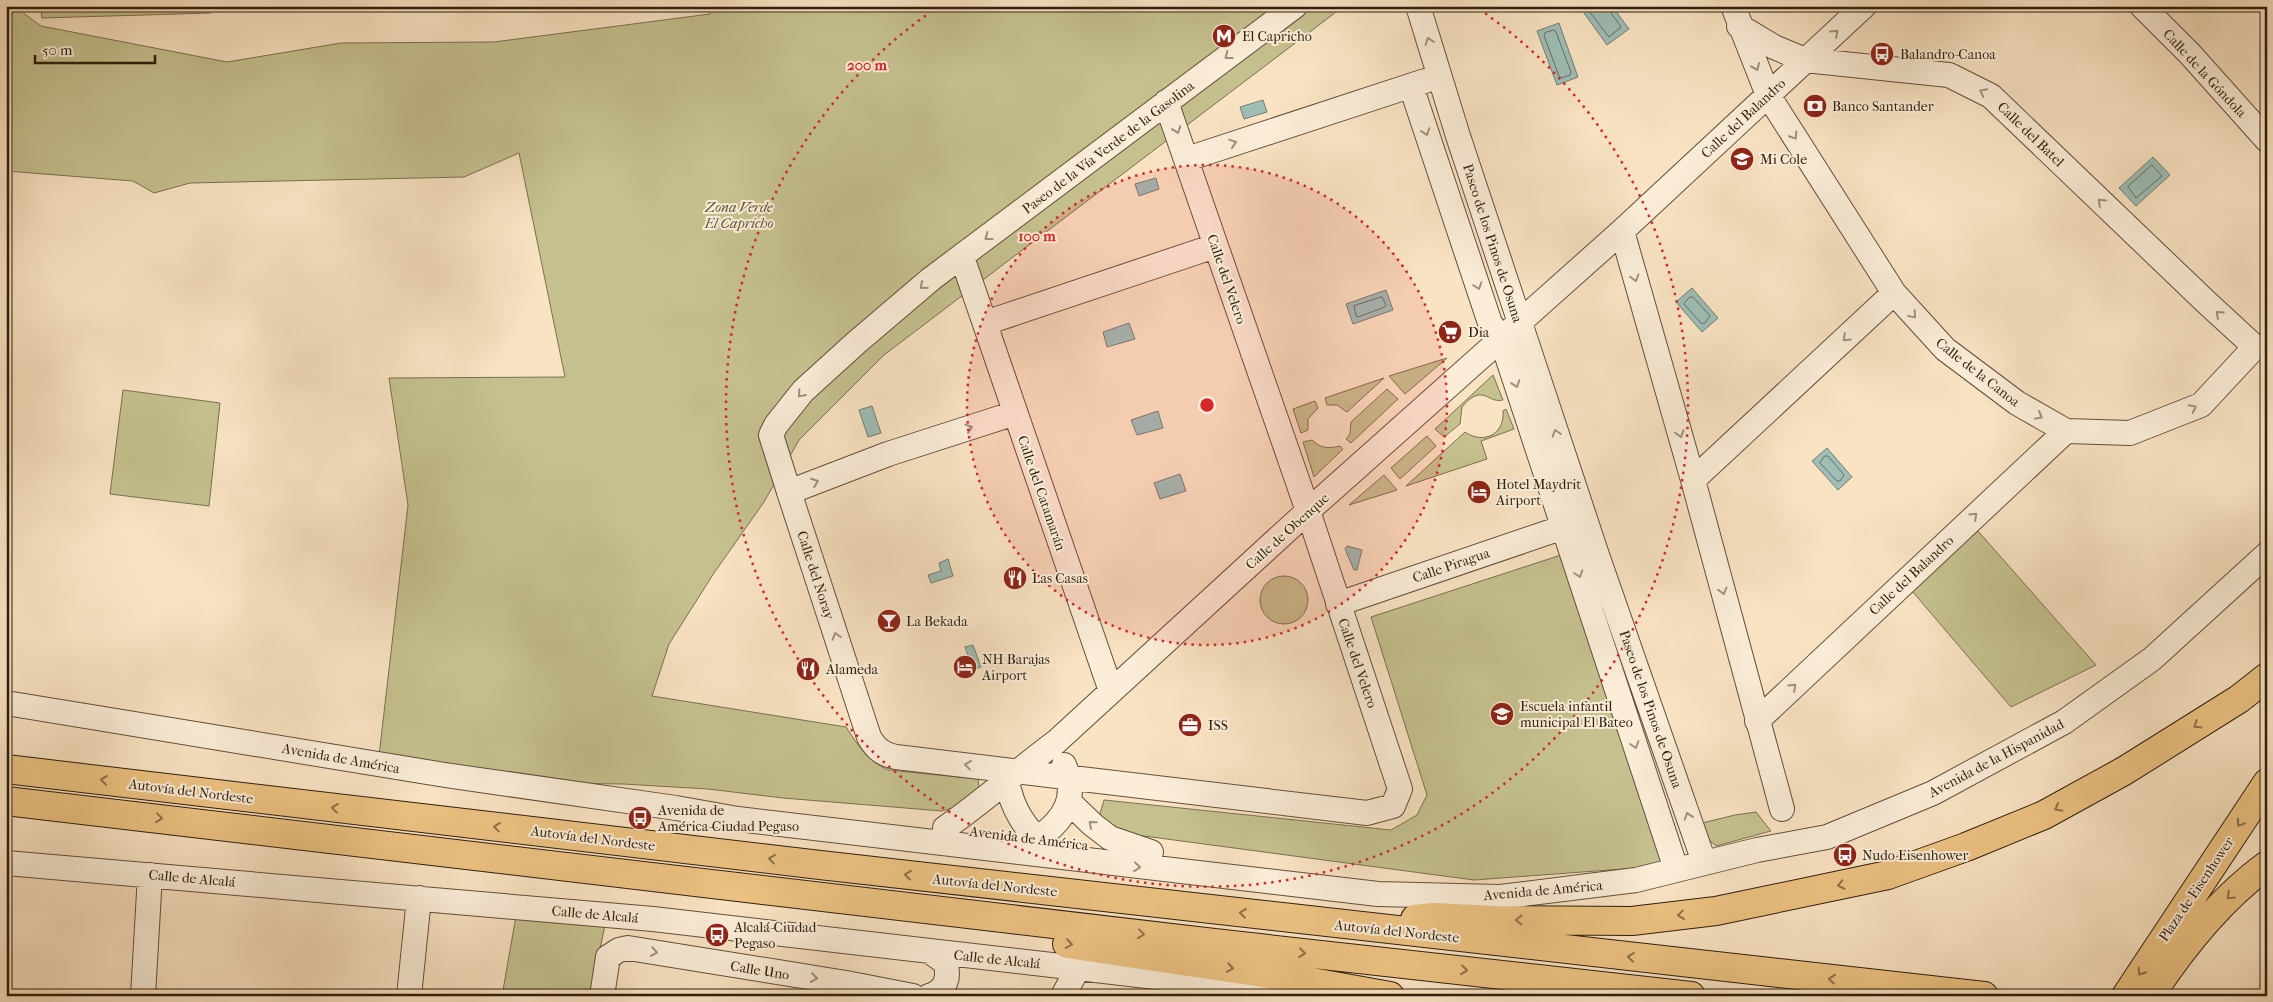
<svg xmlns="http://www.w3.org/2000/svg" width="2273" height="1002" font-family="'IM FELL French Canon',serif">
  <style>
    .green { fill: #c5c18f; stroke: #7a704e }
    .water { fill: #9ebeb6; stroke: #727e72 }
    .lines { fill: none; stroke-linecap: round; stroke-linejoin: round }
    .shore { stroke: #666e62; stroke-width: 1 }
    .minor-casing { stroke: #624f3a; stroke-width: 26 }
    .highway-casing { stroke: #2f1e0d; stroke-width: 30 }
    .minor { stroke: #fbedd8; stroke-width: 24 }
    .highway { stroke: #ecc282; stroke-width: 28 }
    .oneway { stroke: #9f907d }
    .oneway2 { stroke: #8e7048 }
    .ring { fill: none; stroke: #d62828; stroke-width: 2.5; stroke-dasharray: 2.5 5 }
    .labels { text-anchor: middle; stroke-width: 4; stroke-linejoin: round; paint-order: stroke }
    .poi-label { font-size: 14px; fill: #2f1e0d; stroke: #fbedd8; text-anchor: start }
    .street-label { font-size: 14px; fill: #2f1e0d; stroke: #fbedd8 }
    .park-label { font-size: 14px; font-style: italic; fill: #5c4f34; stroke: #fbedd8 }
    .centre { fill: #d62828; stroke: #fbedd8; stroke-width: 2.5 }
    .ring-label { font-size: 15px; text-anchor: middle; font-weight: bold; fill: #d62828; stroke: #fbedd8; stroke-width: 4; stroke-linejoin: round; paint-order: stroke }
  </style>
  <rect width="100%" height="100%" fill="#f9e3c3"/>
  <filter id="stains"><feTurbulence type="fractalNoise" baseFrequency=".004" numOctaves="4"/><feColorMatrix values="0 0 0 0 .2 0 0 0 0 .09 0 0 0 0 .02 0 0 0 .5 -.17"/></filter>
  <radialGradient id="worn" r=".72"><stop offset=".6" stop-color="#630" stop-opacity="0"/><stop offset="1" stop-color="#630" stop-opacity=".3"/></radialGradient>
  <path class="green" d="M6,6H14L41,26L227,62L341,43L494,42L710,14L708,6H1344L884,355L799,440L764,502L714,573L669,644L652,696L846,727C857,744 869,763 889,770L978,779L979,787L956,807L942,811L783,798L708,789L623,784L550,783L379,756L408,505L389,378L565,377L519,153L464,177L190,183L154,193L133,181L6,171Z
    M40,6H211V13L42,18Z
    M1447,358L1405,394L1389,376Z
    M1493,375L1503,400C1487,404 1483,382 1462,407L1460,424L1444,437L1435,429Z
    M1384,378L1347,412L1337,405H1327L1325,398Z
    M1387,389L1398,399L1351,443L1346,439L1350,434L1351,422Z
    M123,390L220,403L209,506L110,494Z
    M1315,401L1318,408L1308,419V430L1301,433L1293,409Z
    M1506,409L1514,429L1481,441L1487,459L1406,486L1465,432C1484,445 1505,434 1503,411Z
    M1427,436L1436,446L1400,479L1391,468Z
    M1312,440C1320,448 1328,449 1340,446L1343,449L1314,477L1303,442Z
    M1384,475L1397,490L1349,505Z
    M1977,530L2096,665L2011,707L1912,591Z
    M1561,555L1666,861L1637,868L1474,880L1129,834L1099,817L1104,800L1391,830L1417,815L1427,795L1371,617Z
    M1260 600a24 24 0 1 1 48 0a24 24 0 1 1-48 0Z
    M1756,812L1771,831L1716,846L1709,840L1702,823L1735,815Z
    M516,916L605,925L590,996H502Z"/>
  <path class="water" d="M1579,6H1612L1629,29L1607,45Z
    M1559,23L1578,77L1557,85L1537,31Z
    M1263,100L1267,112L1244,119L1240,107Z
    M2153,157L2170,175L2136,206L2119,188Z
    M1156,178L1159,189L1139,196L1135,184Z
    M1692,288L1718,318L1702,332L1676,302Z
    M1386,290L1393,310L1353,324L1346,304Z
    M1129,323L1135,339L1107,347L1103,332Z
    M872,406L881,433L868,437L859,410Z
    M1158,411L1163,428L1137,435L1131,420Z
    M1827,448L1852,477L1838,490L1812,461Z
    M1180,474L1186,491L1160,499L1154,483Z
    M1347,546L1362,550L1357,570H1354L1345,549Z
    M948,559L953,576L931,583L928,575L941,571L939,563Z
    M973,645L981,667L973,670L965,647Z"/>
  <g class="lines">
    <path class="shore" d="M1585,6L1609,37L1621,27L1609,10L1608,6
      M1554,30L1556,32L1571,72L1570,75L1562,78L1559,76L1544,36L1545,33Z
      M2152,165L2162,176L2136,198L2128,187Z
      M1382,297L1386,305L1385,307L1358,317L1356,316L1354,306Z
      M1690,297H1693L1710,316L1704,324L1701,323L1684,304Z
      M1825,456H1828L1844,475L1840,481H1837L1820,463Z"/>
    <g class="minor-casing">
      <path id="minor" d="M1418,6L1458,136L1597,555L1704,862
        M1733,6L1768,95L1894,293L1945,349L2017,403L2066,431L2130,433L2201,405L2255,347
        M2142,6L2190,54L2267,140
        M1739,26L1774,47L1805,60L1949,75L1991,96L2205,301L2255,347H2267
        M1411,86L1490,323L1501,338L1676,869
        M1187,159L1425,81
        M1622,231L1693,480L1782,809
        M962,257L1111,691
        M985,323L1215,246
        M1015,413L888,454L789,492L869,737C876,749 882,754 896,757L1367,813L1393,806L1400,789L1308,511L1166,102
        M1693,480L1894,293
        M789,492L771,435L776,425L803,391L857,342L931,279L1295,6
        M1338,604L1564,527
        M6,703L445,775L676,808L738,819L1378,894L1500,897L1636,880L1757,850L1827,837L1933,793L2064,722L2152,659L2267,554
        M1757,721L2066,431
        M1007,780C1011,806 1025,832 1048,846
        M1069,802L1093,825L1110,838L1151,852
        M945,828C984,801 1018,770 1056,742L1308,511L1622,231L1864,6
        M1008,848C1017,845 1030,843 1038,838C1066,819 1078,796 1064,765
        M6,863L653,919L1182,980L1270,996
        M143,996L150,875
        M409,996L419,898
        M602,996L608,957L619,950L628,948L846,983L913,996
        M929,996C946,991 950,977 945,962L929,951
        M1063,996L1078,968"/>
    </g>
    <g class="highway-casing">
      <path id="highway" d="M6,769L820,865L1984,996
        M6,801L1214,943L1691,996
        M1415,919L1434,917L1495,920L1632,921L1716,911L1888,875L1966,847L2044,815L2124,771L2239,699L2267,677
        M1067,944L1256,972L1390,996
        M2126,996L2267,783
        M2150,996C2182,947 2219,900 2267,865"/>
    </g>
    <use href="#minor" class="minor"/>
    <use href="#highway" class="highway"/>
  </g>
  <defs><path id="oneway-chevron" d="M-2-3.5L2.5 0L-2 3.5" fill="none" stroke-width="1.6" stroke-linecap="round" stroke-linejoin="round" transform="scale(1.25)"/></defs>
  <g class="oneway">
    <use href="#oneway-chevron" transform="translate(1835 33) rotate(-43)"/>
    <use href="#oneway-chevron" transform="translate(1429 41) rotate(-108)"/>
    <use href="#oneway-chevron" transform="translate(1228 56) rotate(143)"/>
    <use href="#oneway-chevron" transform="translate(1756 67) rotate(67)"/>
    <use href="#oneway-chevron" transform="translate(1983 92) rotate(-154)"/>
    <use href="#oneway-chevron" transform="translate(1177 130) rotate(70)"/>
    <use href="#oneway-chevron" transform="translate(1426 132) rotate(71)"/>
    <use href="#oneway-chevron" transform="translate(1794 136) rotate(57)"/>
    <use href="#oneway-chevron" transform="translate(1233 143) rotate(-18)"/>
    <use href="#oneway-chevron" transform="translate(2101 202) rotate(-136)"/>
    <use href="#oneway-chevron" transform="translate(988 237) rotate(143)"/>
    <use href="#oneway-chevron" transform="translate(1635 278) rotate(74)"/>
    <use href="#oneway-chevron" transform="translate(923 286) rotate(140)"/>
    <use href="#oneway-chevron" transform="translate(1478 286) rotate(72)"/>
    <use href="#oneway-chevron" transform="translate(2219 314) rotate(-138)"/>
    <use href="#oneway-chevron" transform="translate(1913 315) rotate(49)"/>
    <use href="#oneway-chevron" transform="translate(1846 338) rotate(137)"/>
    <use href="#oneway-chevron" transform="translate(1516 384) rotate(71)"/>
    <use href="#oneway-chevron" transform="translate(801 394) rotate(131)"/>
    <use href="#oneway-chevron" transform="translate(2193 408) rotate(-26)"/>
    <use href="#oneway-chevron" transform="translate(2039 416) rotate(29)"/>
    <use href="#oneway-chevron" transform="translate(969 428) rotate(-18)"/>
    <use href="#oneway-chevron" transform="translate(1556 433) rotate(-108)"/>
    <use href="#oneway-chevron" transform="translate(1680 434) rotate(74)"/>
    <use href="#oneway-chevron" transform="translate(815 482) rotate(-20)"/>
    <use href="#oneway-chevron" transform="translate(1974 516) rotate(-43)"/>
    <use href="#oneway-chevron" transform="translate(1579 574) rotate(72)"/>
    <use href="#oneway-chevron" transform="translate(1723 591) rotate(75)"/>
    <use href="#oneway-chevron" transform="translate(836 636) rotate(-108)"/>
    <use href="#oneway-chevron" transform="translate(1793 687) rotate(-43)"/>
    <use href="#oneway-chevron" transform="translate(1635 745) rotate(72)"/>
    <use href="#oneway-chevron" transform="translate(968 765) rotate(-173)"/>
    <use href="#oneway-chevron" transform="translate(1688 816) rotate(-109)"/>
    <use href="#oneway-chevron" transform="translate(1092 824) rotate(-139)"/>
    <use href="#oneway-chevron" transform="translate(1137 867) rotate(6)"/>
    <use href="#oneway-chevron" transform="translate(654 952) rotate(10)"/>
    <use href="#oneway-chevron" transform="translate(814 978) rotate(8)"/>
  </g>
  <g class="oneway2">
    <use href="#oneway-chevron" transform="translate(2197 725) rotate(148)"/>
    <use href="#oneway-chevron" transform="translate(104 780) rotate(-173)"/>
    <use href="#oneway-chevron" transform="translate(335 808) rotate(-173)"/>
    <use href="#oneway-chevron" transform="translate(2058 808) rotate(151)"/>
    <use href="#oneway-chevron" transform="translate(159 818) rotate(7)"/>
    <use href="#oneway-chevron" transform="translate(2240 823) rotate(124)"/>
    <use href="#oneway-chevron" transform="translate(497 827) rotate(-173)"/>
    <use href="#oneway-chevron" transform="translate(772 859) rotate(-173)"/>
    <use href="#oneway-chevron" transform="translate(908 875) rotate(-174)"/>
    <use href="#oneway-chevron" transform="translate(1841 885) rotate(168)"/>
    <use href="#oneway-chevron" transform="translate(2230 896) rotate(137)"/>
    <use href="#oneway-chevron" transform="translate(1243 913) rotate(-174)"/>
    <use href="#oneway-chevron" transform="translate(1681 915) rotate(173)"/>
    <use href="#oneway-chevron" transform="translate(1519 920) rotate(-179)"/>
    <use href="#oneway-chevron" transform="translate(1141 934) rotate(7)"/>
    <use href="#oneway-chevron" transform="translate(1069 944) rotate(9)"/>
    <use href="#oneway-chevron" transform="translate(1302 953) rotate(6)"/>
    <use href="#oneway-chevron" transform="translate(1631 957) rotate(-174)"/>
    <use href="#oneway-chevron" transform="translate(1230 968) rotate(9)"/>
    <use href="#oneway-chevron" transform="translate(1464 970) rotate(6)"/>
    <use href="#oneway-chevron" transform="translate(2141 972) rotate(122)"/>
    <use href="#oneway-chevron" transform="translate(1832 979) rotate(-174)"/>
  </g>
  <circle cx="1207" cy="405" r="240" fill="#d62828" fill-opacity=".12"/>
  <g class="ring">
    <circle cx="1207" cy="405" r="240"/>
    <path d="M1479 9A481 481 0 1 1 935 9"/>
  </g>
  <defs>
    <g id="metro-disc" transform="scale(1.25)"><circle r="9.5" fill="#8f2418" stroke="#fbedd8"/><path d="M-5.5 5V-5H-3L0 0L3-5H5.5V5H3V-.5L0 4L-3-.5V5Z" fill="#fff"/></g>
    <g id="bus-disc" transform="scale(1.25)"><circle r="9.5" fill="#8f2418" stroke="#fbedd8"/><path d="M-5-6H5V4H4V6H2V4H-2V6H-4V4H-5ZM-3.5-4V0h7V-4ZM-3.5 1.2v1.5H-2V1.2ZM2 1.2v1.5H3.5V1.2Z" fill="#fff"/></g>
    <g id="bank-disc" transform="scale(1.25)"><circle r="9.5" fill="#8f2418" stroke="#fbedd8"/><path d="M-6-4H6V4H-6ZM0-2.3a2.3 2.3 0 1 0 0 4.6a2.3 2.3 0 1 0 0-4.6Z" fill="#fff"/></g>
    <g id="school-disc" transform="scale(1.25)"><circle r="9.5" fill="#8f2418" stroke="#fbedd8"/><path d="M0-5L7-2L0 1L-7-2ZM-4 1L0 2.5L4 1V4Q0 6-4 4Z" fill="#fff"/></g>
    <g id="supermarket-disc" transform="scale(1.25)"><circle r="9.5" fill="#8f2418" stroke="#fbedd8"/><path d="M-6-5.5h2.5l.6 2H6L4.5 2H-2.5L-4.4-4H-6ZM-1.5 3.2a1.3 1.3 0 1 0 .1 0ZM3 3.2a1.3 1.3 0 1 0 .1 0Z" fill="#fff"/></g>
    <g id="hotel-disc" transform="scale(1.25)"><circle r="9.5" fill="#8f2418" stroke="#fbedd8"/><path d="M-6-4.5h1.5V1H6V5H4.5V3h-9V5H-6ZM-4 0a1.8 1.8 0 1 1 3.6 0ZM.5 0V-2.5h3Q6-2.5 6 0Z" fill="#fff"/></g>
    <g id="restaurant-disc" transform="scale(1.25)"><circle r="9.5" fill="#8f2418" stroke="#fbedd8"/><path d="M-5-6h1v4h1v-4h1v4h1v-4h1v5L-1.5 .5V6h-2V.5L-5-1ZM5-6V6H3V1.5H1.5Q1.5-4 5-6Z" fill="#fff"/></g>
    <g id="bar-disc" transform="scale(1.25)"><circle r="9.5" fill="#8f2418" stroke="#fbedd8"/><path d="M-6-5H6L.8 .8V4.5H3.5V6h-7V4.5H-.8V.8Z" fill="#fff"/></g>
    <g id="office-disc" transform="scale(1.25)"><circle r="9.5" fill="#8f2418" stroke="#fbedd8"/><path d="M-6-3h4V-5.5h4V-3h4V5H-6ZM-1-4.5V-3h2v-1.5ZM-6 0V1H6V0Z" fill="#fff"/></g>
  </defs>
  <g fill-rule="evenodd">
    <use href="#metro-disc" x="1224" y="36"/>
    <use href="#bus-disc" x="1882" y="54"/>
    <use href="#bank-disc" x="1815" y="106"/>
    <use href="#school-disc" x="1742" y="159"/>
    <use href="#supermarket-disc" x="1450" y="332"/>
    <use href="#hotel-disc" x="1479" y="492"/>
    <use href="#restaurant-disc" x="1015" y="578"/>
    <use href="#bar-disc" x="889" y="621"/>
    <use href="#hotel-disc" x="965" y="667"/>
    <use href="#restaurant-disc" x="808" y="669"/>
    <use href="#school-disc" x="1502" y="714"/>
    <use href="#office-disc" x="1190" y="725"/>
    <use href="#bus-disc" x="640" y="818"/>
    <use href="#bus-disc" x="1845" y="855"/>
    <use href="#bus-disc" x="717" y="935"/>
  </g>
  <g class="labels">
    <g class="poi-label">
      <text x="1242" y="41">El Capricho</text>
      <text x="1900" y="59">Balandro-Canoa</text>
      <text x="1832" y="111">Banco Santander</text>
      <text x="1760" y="164">Mi Cole</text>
      <text x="1468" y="337">Dia</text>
      <text x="1496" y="489">Hotel Maydrit<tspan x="1496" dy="16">Airport</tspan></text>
      <text x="1032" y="583">Las Casas</text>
      <text x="906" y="626">La Bekada</text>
      <text x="982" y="664">NH Barajas<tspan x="982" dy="16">Airport</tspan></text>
      <text x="826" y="674">Alameda</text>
      <text x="1520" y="711">Escuela infantil<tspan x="1520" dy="16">municipal El Bateo</tspan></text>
      <text x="1208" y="730">ISS</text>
      <text x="658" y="815">Avenida de<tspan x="658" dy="16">América-Ciudad Pegaso</tspan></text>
      <text x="1862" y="860">Nudo Eisenhower</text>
      <text x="734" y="932">Alcalá-Ciudad<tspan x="734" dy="16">Pegaso</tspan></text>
    </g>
    <g class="street-label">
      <text transform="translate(2205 73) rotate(47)" y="5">Calle de la Góndola</text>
      <text transform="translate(1743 118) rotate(-43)" y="5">Calle del Balandro</text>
      <text transform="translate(2031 134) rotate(44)" y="5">Calle del Batel</text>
      <text transform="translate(1108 147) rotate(-37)" y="5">Paseo de la Vía Verde de la Gasolina</text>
      <text transform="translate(1493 243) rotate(72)" y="5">Paseo de los Pinos de Osuna</text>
      <text transform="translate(1227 279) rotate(71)" y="5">Calle del Velero</text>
      <text transform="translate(1978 372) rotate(38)" y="5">Calle de la Canoa</text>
      <text transform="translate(1042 493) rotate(71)" y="5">Calle del Catamarán</text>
      <text transform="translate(1287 531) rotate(-42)" y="5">Calle de Obenque</text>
      <text transform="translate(1451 565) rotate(-19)" y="5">Calle Piragua</text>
      <text transform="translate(816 575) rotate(72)" y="5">Calle del Noray</text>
      <text transform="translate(1911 575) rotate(-43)" y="5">Calle del Balandro</text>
      <text transform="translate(1358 663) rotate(71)" y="5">Calle del Velero</text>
      <text transform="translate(1651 709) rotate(71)" y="5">Paseo de los Pinos de Osuna</text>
      <text transform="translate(341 758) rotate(10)" y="5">Avenida de América</text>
      <text transform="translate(1996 758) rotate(-28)" y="5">Avenida de la Hispanidad</text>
      <text transform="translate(191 791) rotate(7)" y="5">Autovía del Nordeste</text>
      <text transform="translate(593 838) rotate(7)" y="5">Autovía del Nordeste</text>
      <text transform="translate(1029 838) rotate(7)" y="5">Avenida de América</text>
      <text transform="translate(192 878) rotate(5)" y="5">Calle de Alcalá</text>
      <text transform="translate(995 885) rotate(6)" y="5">Autovía del Nordeste</text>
      <text transform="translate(2196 889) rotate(-56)" y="5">Plaza de Eisenhower</text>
      <text transform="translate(1543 890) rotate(-5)" y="5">Avenida de América</text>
      <text transform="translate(595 914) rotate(5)" y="5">Calle de Alcalá</text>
      <text transform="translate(1397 931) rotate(6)" y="5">Autovía del Nordeste</text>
      <text transform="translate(997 959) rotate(6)" y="5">Calle de Alcalá</text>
      <text transform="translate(760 970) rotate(9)" y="5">Calle Uno</text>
    </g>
    <g class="park-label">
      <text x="739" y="212">Zona Verde<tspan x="739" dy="16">El Capricho</tspan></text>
    </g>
  </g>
  <circle cx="1207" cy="405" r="8" class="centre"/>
  <g class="ring-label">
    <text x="867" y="70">200 m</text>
    <text x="1037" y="241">100 m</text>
  </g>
  <rect width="2273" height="1002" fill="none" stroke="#f9e3c3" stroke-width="25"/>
  <rect x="8" y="8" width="2258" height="987" fill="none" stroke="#2f1e0d" stroke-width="2.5"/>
  <rect x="12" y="12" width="2248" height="977" fill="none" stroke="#2f1e0d"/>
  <path d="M35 55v8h120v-8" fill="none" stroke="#2f1e0d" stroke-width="2.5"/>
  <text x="42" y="55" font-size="15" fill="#2f1e0d" stroke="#fbedd8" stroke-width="4" paint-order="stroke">50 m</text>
  <rect width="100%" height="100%" filter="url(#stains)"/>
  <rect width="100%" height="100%" fill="url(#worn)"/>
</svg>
